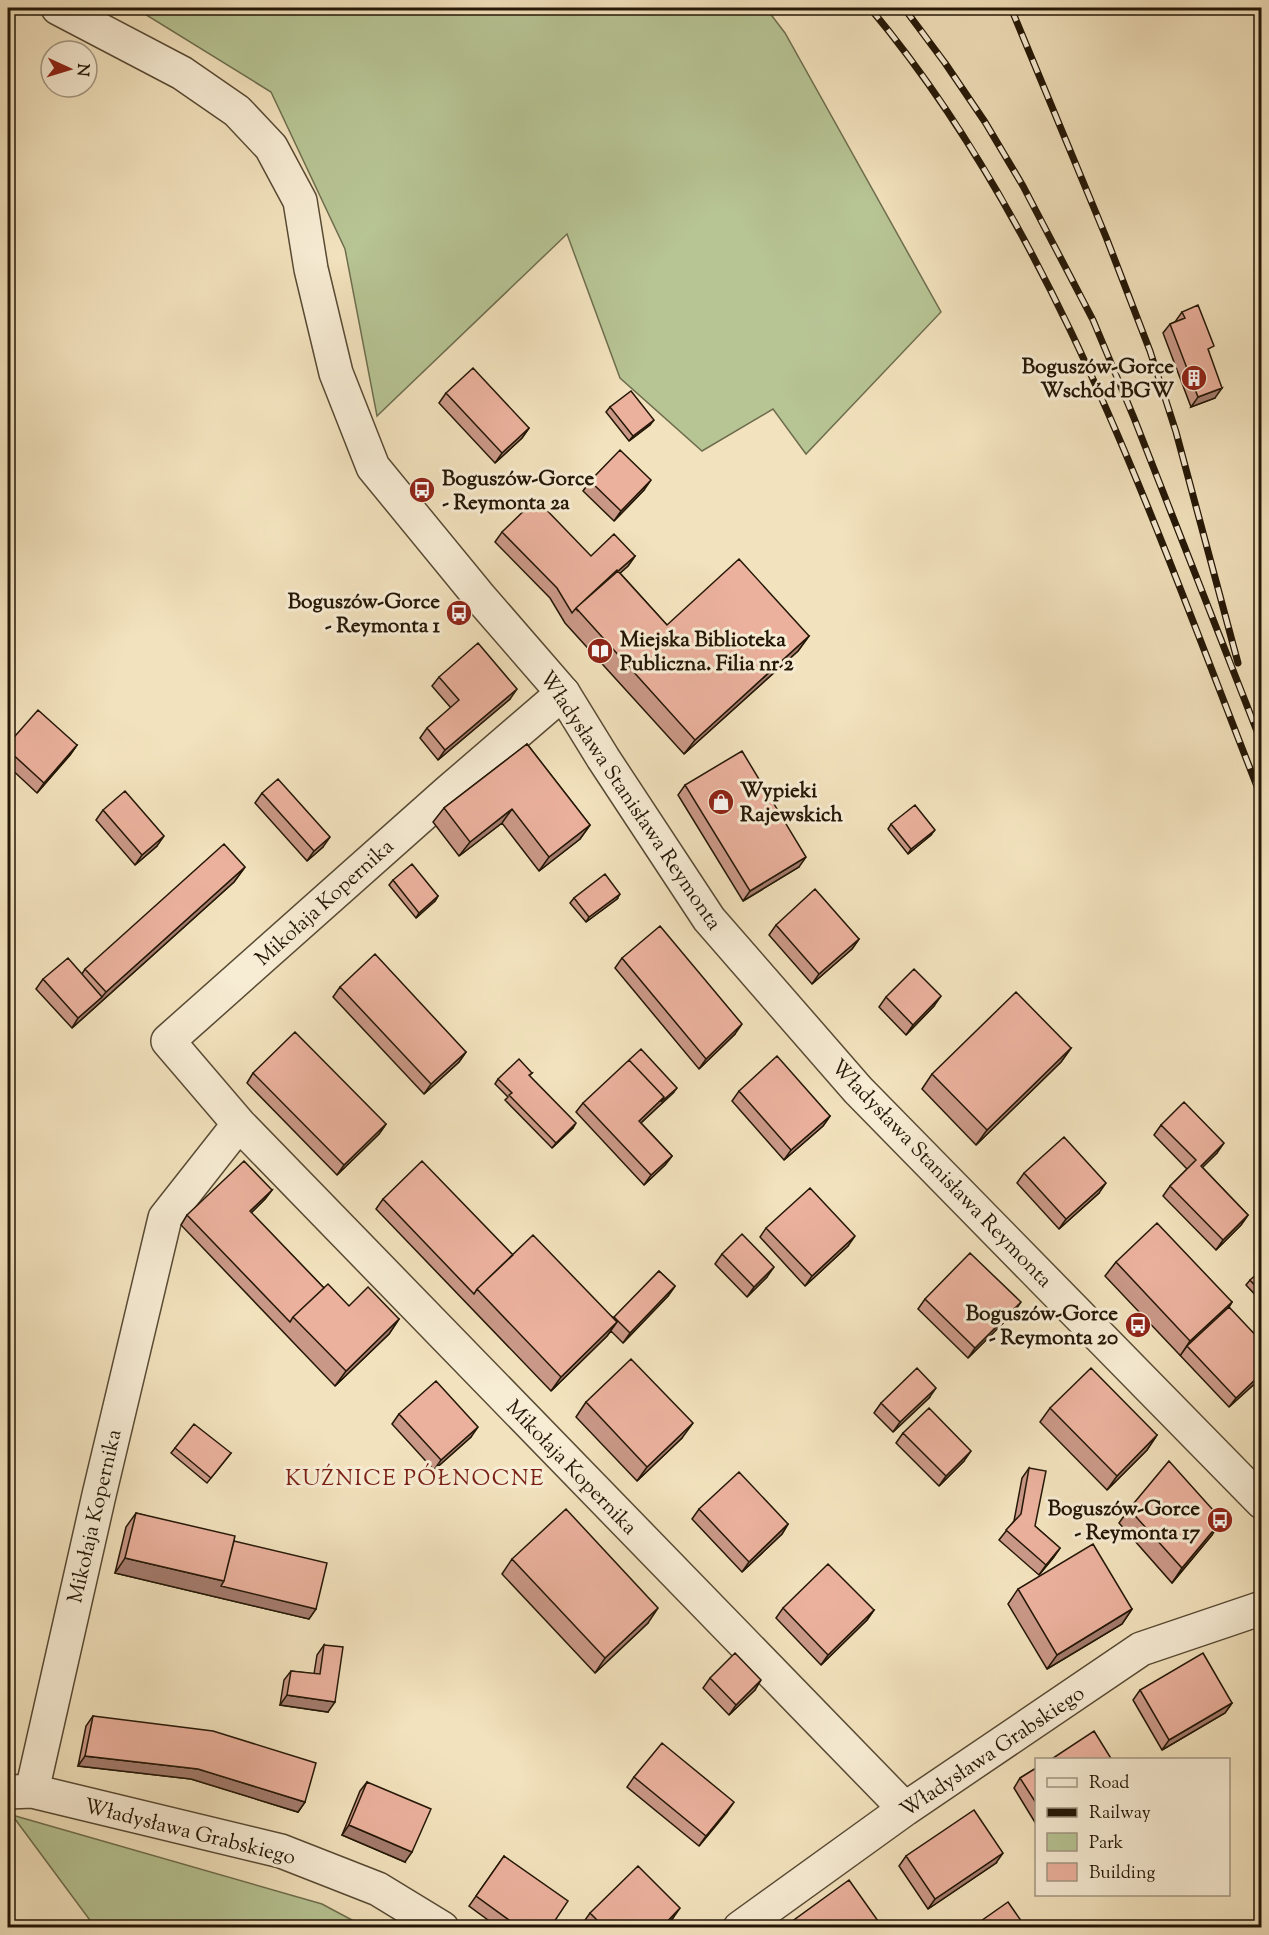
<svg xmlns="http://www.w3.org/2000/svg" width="1269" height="1935" font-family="'Sorts Mill Goudy',serif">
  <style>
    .green { fill: #b7c494; stroke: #6e6e4e; stroke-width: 1.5 }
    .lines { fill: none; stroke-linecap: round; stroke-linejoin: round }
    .minor-casing { stroke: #584a34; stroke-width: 36 }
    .tertiary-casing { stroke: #584a34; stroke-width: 36 }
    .minor { stroke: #f7ecd4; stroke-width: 33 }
    .tertiary { stroke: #f7ecd4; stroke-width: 33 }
    .rail-casing { stroke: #241707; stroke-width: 7 }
    .rail { stroke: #f7ecd4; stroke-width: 4.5; stroke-dasharray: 14; stroke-linecap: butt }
    .wall { fill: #ca9887; stroke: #241707; stroke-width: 1.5 }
    .shaded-wall { fill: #a47c6e; stroke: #241707; stroke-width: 1.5 }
    .building { fill: #ebb19d; stroke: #241707; stroke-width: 1.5 }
    .labels { text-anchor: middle; stroke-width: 6; stroke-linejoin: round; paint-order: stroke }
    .poi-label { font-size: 21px; font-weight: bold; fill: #241707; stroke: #f7ecd4; text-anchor: end }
    .street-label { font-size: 21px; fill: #241707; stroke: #f7ecd4 }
    .neighbourhood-label { font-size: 22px; letter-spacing: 1.5px; fill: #7a1f14; stroke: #f7ecd4 }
  </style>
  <rect width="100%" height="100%" fill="#f2e2bd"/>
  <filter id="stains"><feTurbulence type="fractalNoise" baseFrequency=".00333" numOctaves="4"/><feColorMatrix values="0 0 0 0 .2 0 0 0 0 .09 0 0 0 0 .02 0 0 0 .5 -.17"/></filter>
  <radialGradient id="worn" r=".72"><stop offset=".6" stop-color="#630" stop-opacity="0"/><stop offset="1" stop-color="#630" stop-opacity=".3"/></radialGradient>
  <path class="green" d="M135,8H766L785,33L941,312L806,454L773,409L702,451L620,378L567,234L377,416L345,249L271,92Z
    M12,1815L322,1904L365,1927H95Z"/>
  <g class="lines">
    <g class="minor-casing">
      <path id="minor" d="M563,693L448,792L168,1041L239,1124L905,1809
        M32,1791L99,1495L165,1218L239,1124
        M8,1792L32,1791L281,1851L378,1889L442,1928
        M740,1928L905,1809L1141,1649L1262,1608"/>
    </g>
    <g class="tertiary-casing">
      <path id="tertiary" d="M58,8L182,73L237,111L271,147L300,201L311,269L336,373L373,467L478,595L563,693L603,758L709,919L858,1090L1262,1502"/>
    </g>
    <use href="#minor" class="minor"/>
    <use href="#tertiary" class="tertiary"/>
    <g class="rail-casing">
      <path id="rail" d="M870,8C1057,231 1156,531 1262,799
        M904,8L945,63L985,122L1023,186L1093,320L1134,418L1262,744
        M1011,8L1106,237L1150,351L1176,432L1238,663"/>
    </g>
    <use href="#rail" class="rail"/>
  </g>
  <path class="wall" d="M1182,312L1209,352L1215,398L1191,407L1163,333L1170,324L1175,322Z
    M446,393L529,428L522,438L495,463L439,403Z
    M610,407L650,425L629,441L606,412Z
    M590,481L644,490L614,521L583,491Z
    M502,532L591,556H635L628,566L620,573L667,625L809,636L798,651L684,754L565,623L550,598L495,542Z
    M439,677L510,699L438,760L420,738L427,728L451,708L432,686Z
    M8,744L77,745L70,755L37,793L8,766Z
    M527,744L590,825L580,839L539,871L502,823L459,856L433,822L444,808Z
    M685,785L799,867L743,901L678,795Z
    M262,793L323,847L307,861L255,803Z
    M103,810L157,846L135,865L96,820Z
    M891,824L931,835L908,854L888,829Z
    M245,867L234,882L72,1028L36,989L43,979L82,974L85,969Z
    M393,880L438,896L435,901L416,918L389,885Z
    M574,898L617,899L586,922L570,903Z
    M776,925L859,939L852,949L812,984L769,935Z
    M622,958L735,1034L699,1069L615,968Z
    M340,987L466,1052L459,1062L424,1094L333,997Z
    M886,997L934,1006L906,1035L879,1007Z
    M1071,1048L1061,1062L976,1145L922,1089L932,1074Z
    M253,1073L386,1124L379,1134L337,1175L247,1083Z
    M532,1073L529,1076L573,1128L552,1148L505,1100L508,1097L495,1084L498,1079Z
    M739,1091L830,1116L823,1126L784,1160L732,1101Z
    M673,1093L641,1123L672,1156L665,1165L644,1185L576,1112L583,1103Z
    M1161,1125L1217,1153L1202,1167L1248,1215L1241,1225L1216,1250L1163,1196L1170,1186L1187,1169L1154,1135Z
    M1024,1173L1099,1193L1059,1229L1017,1183Z
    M272,1190L265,1199L251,1213L324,1288L349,1306L399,1319L389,1334L335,1386L181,1225L187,1215Z
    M383,1199L513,1255L614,1318L659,1271L675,1286L668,1296L623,1343L611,1331L607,1336L551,1391L376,1209Z
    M766,1228L848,1246L805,1286L760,1237Z
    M722,1254L767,1277L747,1297L715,1264Z
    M1116,1262L1232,1302L1229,1307L1262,1377L1229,1407L1105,1276Z
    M1262,1275V1302L1246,1285L1250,1280Z
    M925,1299L1014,1312L968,1358L918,1309Z
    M929,1398L893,1432L874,1413L881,1403Z
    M586,1402L682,1438L637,1481L576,1417Z
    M1050,1408L1157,1435L1147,1450L1107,1490L1040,1422Z
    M399,1414L471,1437L434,1470L392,1424Z
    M903,1433L964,1461L939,1486L896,1443Z
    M175,1448L231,1453L207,1483L171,1453Z
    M1029,1468L1035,1526L1060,1548L1053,1558L1039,1575L999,1540L1014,1521L1022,1478Z
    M699,1509L788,1524L782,1534L742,1572L692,1519Z
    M1129,1509L1212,1535L1172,1583L1119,1523Z
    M136,1513L234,1541L316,1609L309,1619L115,1573L126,1527Z
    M512,1559L648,1623L595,1673L502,1574Z
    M1018,1589L1132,1609L1122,1624L1047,1669L1008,1604Z
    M783,1608L874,1610L867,1620L821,1665L776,1618Z
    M324,1645L328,1712L280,1705L284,1680L291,1671L314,1674L317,1655Z
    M710,1678L755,1690L729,1715L703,1688Z
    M1140,1690L1232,1703L1225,1713L1162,1750L1133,1700Z
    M93,1716L305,1802L298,1812L191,1779L78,1766L86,1726Z
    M1036,1768V1824L1014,1788L1020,1778Z
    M634,1777L727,1812L699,1846L627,1787Z
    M367,1782L405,1862L342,1835L360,1791Z
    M504,1856L550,1928H499L469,1906Z
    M906,1856L996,1863L928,1909L899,1866Z
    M590,1913L673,1918L664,1928H588L583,1923Z"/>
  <path class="shaded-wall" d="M1222,388L1215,398L1191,407L1198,397Z
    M654,420L650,425L629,441L633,436Z
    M529,428L522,438L495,463L502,453Z
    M651,480L644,490L614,521L621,511Z
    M635,556L628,566L578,611L576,609Z
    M809,636L798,651L684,754L695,740Z
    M517,689L510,699L438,760L445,750Z
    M77,745L70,755L37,793L44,783Z
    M512,809L502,823L459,856L470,842Z
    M590,825L580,839L539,871L549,857Z
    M935,830L931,835L908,854L911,849Z
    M164,836L157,846L135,865L142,855Z
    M330,837L323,847L307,861L314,851Z
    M806,857L799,867L743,901L750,891Z
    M245,867L234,882L72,1028L78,1018L102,997L106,992Z
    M620,894L617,899L586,922L589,917Z
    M438,896L435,901L416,918L419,913Z
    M859,939L852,949L812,984L819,974Z
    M941,996L934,1006L906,1035L913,1025Z
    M742,1024L735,1034L699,1069L706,1059Z
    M1071,1048L1061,1062L976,1145L987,1130Z
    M466,1052L459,1062L424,1094L431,1084Z
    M677,1088L673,1093L632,1131L639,1121L664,1097Z
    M830,1116L823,1126L784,1160L791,1150Z
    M576,1123L573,1128L552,1148L556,1143Z
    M386,1124L379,1134L337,1175L344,1165Z
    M1224,1143L1217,1153L1194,1176L1201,1166Z
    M672,1156L665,1165L644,1185L651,1175Z
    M1106,1183L1099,1193L1059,1229L1066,1219Z
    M272,1190L265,1199L243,1221L250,1211Z
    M1248,1215L1241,1225L1216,1250L1223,1240Z
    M855,1236L848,1246L805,1286L812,1276Z
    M774,1267L767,1277L747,1297L754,1287Z
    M675,1286L668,1296L623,1343L630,1333Z
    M1021,1302L1014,1312L968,1358L975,1348Z
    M1232,1302L1222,1317L1187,1346L1180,1356L1190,1341Z
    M399,1319L389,1334L335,1386L346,1371Z
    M617,1322L607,1336L551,1391L561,1377Z
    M1262,1373V1377L1229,1407L1236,1398Z
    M936,1388L929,1398L893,1432L900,1422Z
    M693,1423L682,1438L637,1481L647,1467Z
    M478,1427L471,1437L434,1470L441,1460Z
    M1157,1435L1147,1450L1107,1490L1117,1476Z
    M971,1451L964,1461L939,1486L946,1476Z
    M1222,1520L1212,1535L1172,1583L1182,1568Z
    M788,1524L782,1534L742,1572L749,1562Z
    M1060,1548L1053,1558L1039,1575L1046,1565Z
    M125,1558L224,1581L316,1609L309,1619L115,1573Z
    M658,1608L648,1623L595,1673L605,1658Z
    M1132,1609L1122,1624L1047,1669L1057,1655Z
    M874,1610L867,1620L821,1665L828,1655Z
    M761,1680L755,1690L729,1715L736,1705Z
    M287,1695L335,1702L328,1712L280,1705Z
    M1232,1703L1225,1713L1162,1750L1169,1740Z
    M85,1756L198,1769L305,1802L298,1812L191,1779L78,1766Z
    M734,1802L727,1812L699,1846L706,1836Z
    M349,1825L412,1852L405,1862L342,1835Z
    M1003,1853L996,1863L928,1909L935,1899Z
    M680,1908L673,1918L664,1928H661Z"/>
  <path class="building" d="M1198,305L1214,346L1208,349L1222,388L1198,397L1170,324L1185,318L1182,312Z
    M473,368L529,428L502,453L446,393Z
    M631,391L654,420L633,436L610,407Z
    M620,450L651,480L621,511L590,481Z
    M536,499L591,556L614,534L635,556L576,608L572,613L557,588L502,532Z
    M739,559L809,636L695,740L576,608L617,570L667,625Z
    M478,643L517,689L445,750L427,728L459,700L439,677Z
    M38,710L77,745L44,783L8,750V744Z
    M527,744L590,825L549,857L512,809L470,842L444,808Z
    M742,751L806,857L750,891L685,785Z
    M278,779L330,837L314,851L262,793Z
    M125,791L164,836L142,855L103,810Z
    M915,805L935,830L911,849L891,824Z
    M224,844L245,867L106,992L85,969Z
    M412,864L438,896L419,913L393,880Z
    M605,874L620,894L589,917L574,898Z
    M815,889L859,939L819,974L776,925Z
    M660,926L742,1024L706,1059L622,958Z
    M375,954L466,1052L431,1084L340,987Z
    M68,958L102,997L78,1018L43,979Z
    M914,969L941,996L913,1025L886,997Z
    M1016,992L1071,1048L987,1130L932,1074Z
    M295,1032L386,1124L344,1165L253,1073Z
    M641,1049L677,1088L661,1102L664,1097L629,1060Z
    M777,1056L830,1116L791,1150L739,1091Z
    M519,1059L532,1073L529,1075L576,1123L556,1143L509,1095L512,1093L498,1079Z
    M629,1060L664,1097L639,1121L672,1156L651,1175L583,1103Z
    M1184,1102L1224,1143L1201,1166L1248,1215L1223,1240L1170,1186L1196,1160L1161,1125Z
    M1064,1137L1106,1183L1066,1219L1024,1173Z
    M244,1161L272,1190L250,1211L324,1288L293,1317L290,1322L187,1215Z
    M422,1161L513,1255L477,1289L474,1294L383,1199Z
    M810,1188L855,1236L812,1276L766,1228Z
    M1157,1223L1232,1302L1190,1341L1116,1262Z
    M742,1234L774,1267L754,1287L722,1254Z
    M533,1235L617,1322L561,1377L477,1289Z
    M970,1253L1021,1302L975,1348L925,1299Z
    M659,1271L675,1286L630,1333L614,1317Z
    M1259,1272L1262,1275V1293L1250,1280Z
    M328,1284L349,1306L368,1287L399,1319L346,1371L293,1317Z
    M1229,1307L1262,1342V1373L1236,1398L1187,1346Z
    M631,1359L693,1423L647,1467L586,1402Z
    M917,1368L936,1388L900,1422L881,1403Z
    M1091,1368L1157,1435L1117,1476L1050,1408Z
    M436,1381L478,1427L441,1460L399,1414Z
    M929,1408L971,1451L946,1476L903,1433Z
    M194,1424L231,1453L211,1478L175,1448Z
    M1169,1461L1222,1520L1182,1568L1129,1509Z
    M1029,1468L1046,1471L1035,1526L1060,1548L1046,1565L1006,1530L1021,1514Z
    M739,1472L788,1524L749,1562L699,1509Z
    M566,1509L658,1608L605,1658L512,1559Z
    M136,1513L235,1536L224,1581L125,1558Z
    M234,1541L327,1563L316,1609L221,1586L224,1581Z
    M1093,1544L1132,1609L1057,1655L1018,1589Z
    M828,1564L874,1610L828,1655L783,1608Z
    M324,1645L343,1647L335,1702L287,1695L291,1671L320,1674Z
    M735,1653L761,1680L736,1705L710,1678Z
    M1203,1653L1232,1703L1169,1740L1140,1690Z
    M93,1716L213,1731L316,1763L305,1802L198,1769L85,1756Z
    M1094,1731L1112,1760H1050Z
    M662,1743L734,1802L706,1836L634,1777Z
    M1036,1768V1803L1020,1778Z
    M367,1782L431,1809L412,1852L349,1825Z
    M974,1810L1003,1853L935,1899L906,1856Z
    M504,1856L568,1901L550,1928H520L476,1896Z
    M638,1866L680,1908L661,1928H605L590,1913Z
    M849,1880L883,1928H789L787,1925Z
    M1008,1902L1024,1925L1021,1928H971Z"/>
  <defs>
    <g id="building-disc" transform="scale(1.35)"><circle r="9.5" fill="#8f2418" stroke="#f7ecd4"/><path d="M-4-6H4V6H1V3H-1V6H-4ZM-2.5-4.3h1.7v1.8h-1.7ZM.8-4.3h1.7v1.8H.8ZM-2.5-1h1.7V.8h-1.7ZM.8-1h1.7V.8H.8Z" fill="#fff"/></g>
    <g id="bus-disc" transform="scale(1.35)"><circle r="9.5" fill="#8f2418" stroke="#f7ecd4"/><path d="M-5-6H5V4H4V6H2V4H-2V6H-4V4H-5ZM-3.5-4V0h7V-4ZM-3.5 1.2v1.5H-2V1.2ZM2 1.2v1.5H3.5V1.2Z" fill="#fff"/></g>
    <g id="library-disc" transform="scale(1.35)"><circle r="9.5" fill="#8f2418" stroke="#f7ecd4"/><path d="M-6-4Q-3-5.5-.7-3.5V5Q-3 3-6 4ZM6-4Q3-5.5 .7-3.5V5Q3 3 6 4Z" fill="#fff"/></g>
    <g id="shop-disc" transform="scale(1.35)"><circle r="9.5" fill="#8f2418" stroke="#f7ecd4"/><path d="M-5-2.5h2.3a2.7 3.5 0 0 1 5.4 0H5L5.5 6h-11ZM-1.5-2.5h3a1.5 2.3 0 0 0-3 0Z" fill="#fff"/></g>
  </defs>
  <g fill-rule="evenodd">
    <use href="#building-disc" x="1194" y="378"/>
    <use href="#bus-disc" x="422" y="490"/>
    <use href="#bus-disc" x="459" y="613"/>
    <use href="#library-disc" x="600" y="651"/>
    <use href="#shop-disc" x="721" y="802"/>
    <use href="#bus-disc" x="1138" y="1325"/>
    <use href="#bus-disc" x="1220" y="1520"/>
  </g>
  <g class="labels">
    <g class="poi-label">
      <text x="1174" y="373">Boguszów-Gorce<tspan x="1174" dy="24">Wschód BGW</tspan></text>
      <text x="442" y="485" text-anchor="start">Boguszów-Gorce<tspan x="442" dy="24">- Reymonta 2a</tspan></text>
      <text x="440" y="608">Boguszów-Gorce<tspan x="440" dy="24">- Reymonta 1</tspan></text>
      <text x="620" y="646" text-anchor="start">Miejska Biblioteka<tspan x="620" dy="24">Publiczna. Filia nr 2</tspan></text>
      <text x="740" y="797" text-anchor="start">Wypieki<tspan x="740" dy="24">Rajewskich</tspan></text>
      <text x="1118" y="1320">Boguszów-Gorce<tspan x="1118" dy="24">- Reymonta 20</tspan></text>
      <text x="1200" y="1515">Boguszów-Gorce<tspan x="1200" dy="24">- Reymonta 17</tspan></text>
    </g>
    <g class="street-label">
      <text transform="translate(631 800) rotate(56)" y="7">Władysława Stanisława Reymonta</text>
      <text transform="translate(324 902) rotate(-42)" y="7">Mikołaja Kopernika</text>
      <text transform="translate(942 1173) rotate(46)" y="7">Władysława Stanisława Reymonta</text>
      <text transform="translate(572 1467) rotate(46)" y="7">Mikołaja Kopernika</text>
      <text transform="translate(94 1516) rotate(-77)" y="7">Mikołaja Kopernika</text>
      <text transform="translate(992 1751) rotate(-34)" y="7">Władysława Grabskiego</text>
      <text transform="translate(190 1831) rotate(14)" y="7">Władysława Grabskiego</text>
    </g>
    <g class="neighbourhood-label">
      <text x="415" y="1485">KUŹNICE PÓŁNOCNE</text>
    </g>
  </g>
  <rect width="1269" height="1935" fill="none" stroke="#f2e2bd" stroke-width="30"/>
  <rect x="9" y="9" width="1251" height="1917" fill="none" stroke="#241707" stroke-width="3"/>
  <rect x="15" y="15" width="1239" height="1905" fill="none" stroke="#241707" stroke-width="1.5"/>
  <rect x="1035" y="1758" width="195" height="138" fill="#f7ecd4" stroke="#a39782" stroke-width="1.5"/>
  <rect x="1047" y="1778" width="30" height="9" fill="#f7ecd4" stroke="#a39782" stroke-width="1.5"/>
  <text x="1089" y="1788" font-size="18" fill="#241707">Road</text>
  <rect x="1047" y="1808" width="30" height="9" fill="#241707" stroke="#a39782" stroke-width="1.5"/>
  <text x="1089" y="1818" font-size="18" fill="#241707">Railway</text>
  <rect x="1047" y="1833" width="30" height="18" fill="#b7c494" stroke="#a39782" stroke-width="1.5"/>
  <text x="1089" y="1848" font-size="18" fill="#241707">Park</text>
  <rect x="1047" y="1863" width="30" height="18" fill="#ebb19d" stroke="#a39782" stroke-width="1.5"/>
  <text x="1089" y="1878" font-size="18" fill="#241707">Building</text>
  <g transform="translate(69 69) rotate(94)"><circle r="28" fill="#f7ecd4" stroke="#a39782" stroke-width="1.5"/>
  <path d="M0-4.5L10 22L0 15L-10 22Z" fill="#8f2418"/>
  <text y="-9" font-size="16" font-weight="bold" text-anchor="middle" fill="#241707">N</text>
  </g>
  <rect width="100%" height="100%" filter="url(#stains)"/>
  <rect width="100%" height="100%" fill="url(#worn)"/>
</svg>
